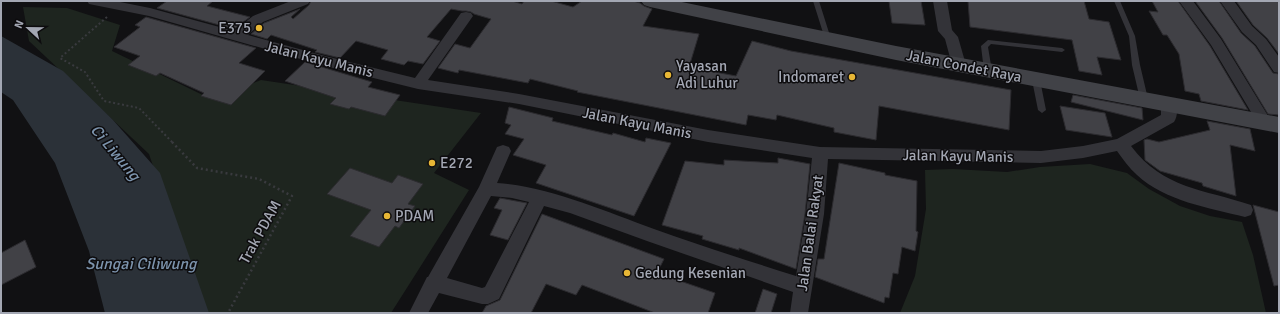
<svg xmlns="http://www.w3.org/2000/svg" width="1280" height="314" font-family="Signika,sans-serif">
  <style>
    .green { fill: #1e251f }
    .water { fill: #2b3138 }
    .building { fill: #414146; stroke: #2c2b2f }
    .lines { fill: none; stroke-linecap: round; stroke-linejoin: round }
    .path-far1 { stroke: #393a3e; stroke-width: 2; stroke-dasharray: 2 2.5; stroke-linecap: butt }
    .path { stroke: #393a3e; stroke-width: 2.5; stroke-dasharray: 2 3; stroke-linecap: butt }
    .lane { fill: #333338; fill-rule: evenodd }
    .street { fill: #333338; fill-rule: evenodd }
    .secondary { fill: #414247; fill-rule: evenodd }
    .poi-dot { fill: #e7b635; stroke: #0d0c0e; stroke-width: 1.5 }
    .labels { text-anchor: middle; stroke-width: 3; stroke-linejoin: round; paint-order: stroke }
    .poi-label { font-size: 15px; fill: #a3a7b3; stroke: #0d0c0e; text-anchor: start }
    .street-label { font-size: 15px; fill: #a3a7b3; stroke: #0d0c0e }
    .water-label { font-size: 16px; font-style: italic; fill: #7c93ac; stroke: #0d0c0e }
  </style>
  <rect width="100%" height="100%" fill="#111113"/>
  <path class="green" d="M23,7L67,8L120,25L112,51L211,99L261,80L481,113L434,173L469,190L391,313H203L149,154L29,41Z
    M1090,164L1127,173L1149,189L1180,206L1210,216L1242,222L1253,255L1266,313H900L915,276L926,209L925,170L953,169L1007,172L1040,167Z"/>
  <path class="water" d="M1,36L63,71L113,120L160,173L209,313H105L89,251L55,163L13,100L1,92Z"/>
  <path class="building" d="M167,1H213L207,6L250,17L234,29L157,8Z
    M311,1H512L522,4L524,1H551L573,7L582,1H633L640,3L644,6L652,9L643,26L699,34L689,67L736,76L752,41L791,51L1011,90L1009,130L879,106L876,140L834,132V128L777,115L776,120L748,115L746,125L577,92L578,91L530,79L528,83L459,70L458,73L438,68L455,44L470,48L491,19L474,14L471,12L466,11H462L451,9L427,37L440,41L423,64L408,61L404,65L381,59L388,50L356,41L340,58L315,52L317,50L271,35L267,39L251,34L264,23L300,9L291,17L293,19L309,5Z
    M889,1H921L925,25L892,23Z
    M968,1H1084L1089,19L1109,22L1121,60L1097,57L1102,75L1079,71L1072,40L970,27Z
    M1152,1H1178L1210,46L1248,110L1201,101L1199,94L1185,91L1179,54L1167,35H1163L1149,11L1158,12Z
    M1195,1H1219L1241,33L1255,46L1273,73L1279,74V115L1268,114L1222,38Z
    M1236,1H1279V54L1267,38L1253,25Z
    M146,17L256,48L239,63L265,71L231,105L201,96L204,93L160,73L156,76L128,65L140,56L114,47L140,27L135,25Z
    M305,62L372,82L368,87L400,95L385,116L351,107L349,109L330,104L336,98L285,81Z
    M1073,95L1142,108L1143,120L1071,102Z
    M1060,106L1105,113L1112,137L1066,130Z
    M509,107L553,118L552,121L612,135L613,133L645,142L646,138L671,143L634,216L536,183L546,165L513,155L524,139L505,134L511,125L505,123Z
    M1207,121L1250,129L1255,151L1230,145L1236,196L1203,186L1202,183L1160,171L1145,160L1144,140L1147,139L1159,142L1210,130Z
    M778,158L810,164L805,214L796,269L739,248V250L702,239L703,236L662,225L685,161L724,165V160L778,163Z
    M839,163L885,173V175L917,181L916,231L918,232L915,251L902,247L898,274L893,273L889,298L885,297L884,303L815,277L818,259H824Z
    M350,168L392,183L398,175L423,184L408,204L415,206L399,228L395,226L379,247L350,236L371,210L327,194Z
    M500,198L527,203L508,240L490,235L502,210L494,208Z
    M1253,205L1279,212V285L1274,286Z
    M542,214L664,259L657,273L715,293L708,313H655L582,285L576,295L546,284L531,313H482L486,306L500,300Z
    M25,240L36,267L1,285V253Z
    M763,289L777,294L771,313H755Z"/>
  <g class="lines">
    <path class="path-far1" d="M107,17L60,58L85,72L104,101L139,108L173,143"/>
    <path class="path" d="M172,142L197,168L259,179L292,196L228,313"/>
    <path class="lane" d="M813,1H819L831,39L830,41H826L825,39Z
      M1114,1H1120L1135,36L1140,65L1148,99L1147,101L1144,102L1140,99L1132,65L1129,36Z
      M988,40L1062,48L1065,50L1062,52L991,44L988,47L992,71L988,74L984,71L981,46Z
      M1036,77L1040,80L1046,110L1042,113L1038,110L1032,80Z"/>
    <path class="street" d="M87,1H115L150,8L234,31L253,16L291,1H310L308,4L263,22L248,35L325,56L415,78L461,13L466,12L471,13L473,16L428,80L519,94L708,130L820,147L1041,151L1083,146L1117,139L1161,115V104L1164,100L1169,99L1174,100C1178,106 1178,116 1174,122L1131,146C1163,189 1204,189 1251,205L1253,210L1251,215L1245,217C1209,208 1165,201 1137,175C1129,168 1123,159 1117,151L1083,158L1041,163L828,159L824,214L808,313H790L793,292L647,241L570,213L544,206L499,299L488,304H482L439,293L428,313H409L427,277H428L479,187L497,147L503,145L509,147L511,151L497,183C550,187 604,211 654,229C701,246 749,261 796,276L806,214L812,158L708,142L519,104L418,89L325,66L149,16L89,4ZM491,196L512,198L529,202L485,287L482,288L447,278Z
      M933,1H947L952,30L958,37L966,65L964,69L959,70L954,69L952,65L945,39L938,31Z
      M1179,1H1193L1221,39L1270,119L1273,123L1270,127L1265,129L1260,127L1211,45Z
      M1220,1H1234L1252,26L1266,39L1279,57V73L1274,72L1256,45L1242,32Z"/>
    <path class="secondary" d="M641,1H677L896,46L1279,117V133L896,60L650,7L644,5Z"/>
  </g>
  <g class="poi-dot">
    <circle cx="259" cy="28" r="4"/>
    <circle cx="668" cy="75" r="4"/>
    <circle cx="852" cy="77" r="4"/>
    <circle cx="432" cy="163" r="4"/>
    <circle cx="387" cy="216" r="4"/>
    <circle cx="627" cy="273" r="4"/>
  </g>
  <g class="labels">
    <g class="poi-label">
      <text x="251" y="33" text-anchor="end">E375</text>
      <text x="676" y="71">Yayasan<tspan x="676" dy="17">Adi Luhur</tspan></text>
      <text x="844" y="82" text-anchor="end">Indomaret</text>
      <text x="440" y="168">E272</text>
      <text x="395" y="221">PDAM</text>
      <text x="635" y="278">Gedung Kesenian</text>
    </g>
    <g class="street-label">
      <text transform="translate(319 59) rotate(14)" y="5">Jalan Kayu Manis</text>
      <text transform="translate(964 66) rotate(11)" y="5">Jalan Condet Raya</text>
      <text transform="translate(637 123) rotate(11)" y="5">Jalan Kayu Manis</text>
      <text transform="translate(958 156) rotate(1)" y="5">Jalan Kayu Manis</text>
      <text transform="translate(260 232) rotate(-61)" y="5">Trak PDAM</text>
      <text transform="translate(810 233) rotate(-82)" y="5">Jalan Balai Rakyat</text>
    </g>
    <g class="water-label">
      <text transform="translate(116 152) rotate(50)" y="6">Ci Liwung</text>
      <text x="141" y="269">Sungai Ciliwung</text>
    </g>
  </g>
  <rect width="1280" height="314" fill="none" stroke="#a3a7b3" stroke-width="4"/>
  <g transform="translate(28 28) rotate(292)" stroke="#0d0c0e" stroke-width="3" paint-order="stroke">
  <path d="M0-3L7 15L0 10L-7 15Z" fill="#a3a7b3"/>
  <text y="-6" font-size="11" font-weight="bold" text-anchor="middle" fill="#a3a7b3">N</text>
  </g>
</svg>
